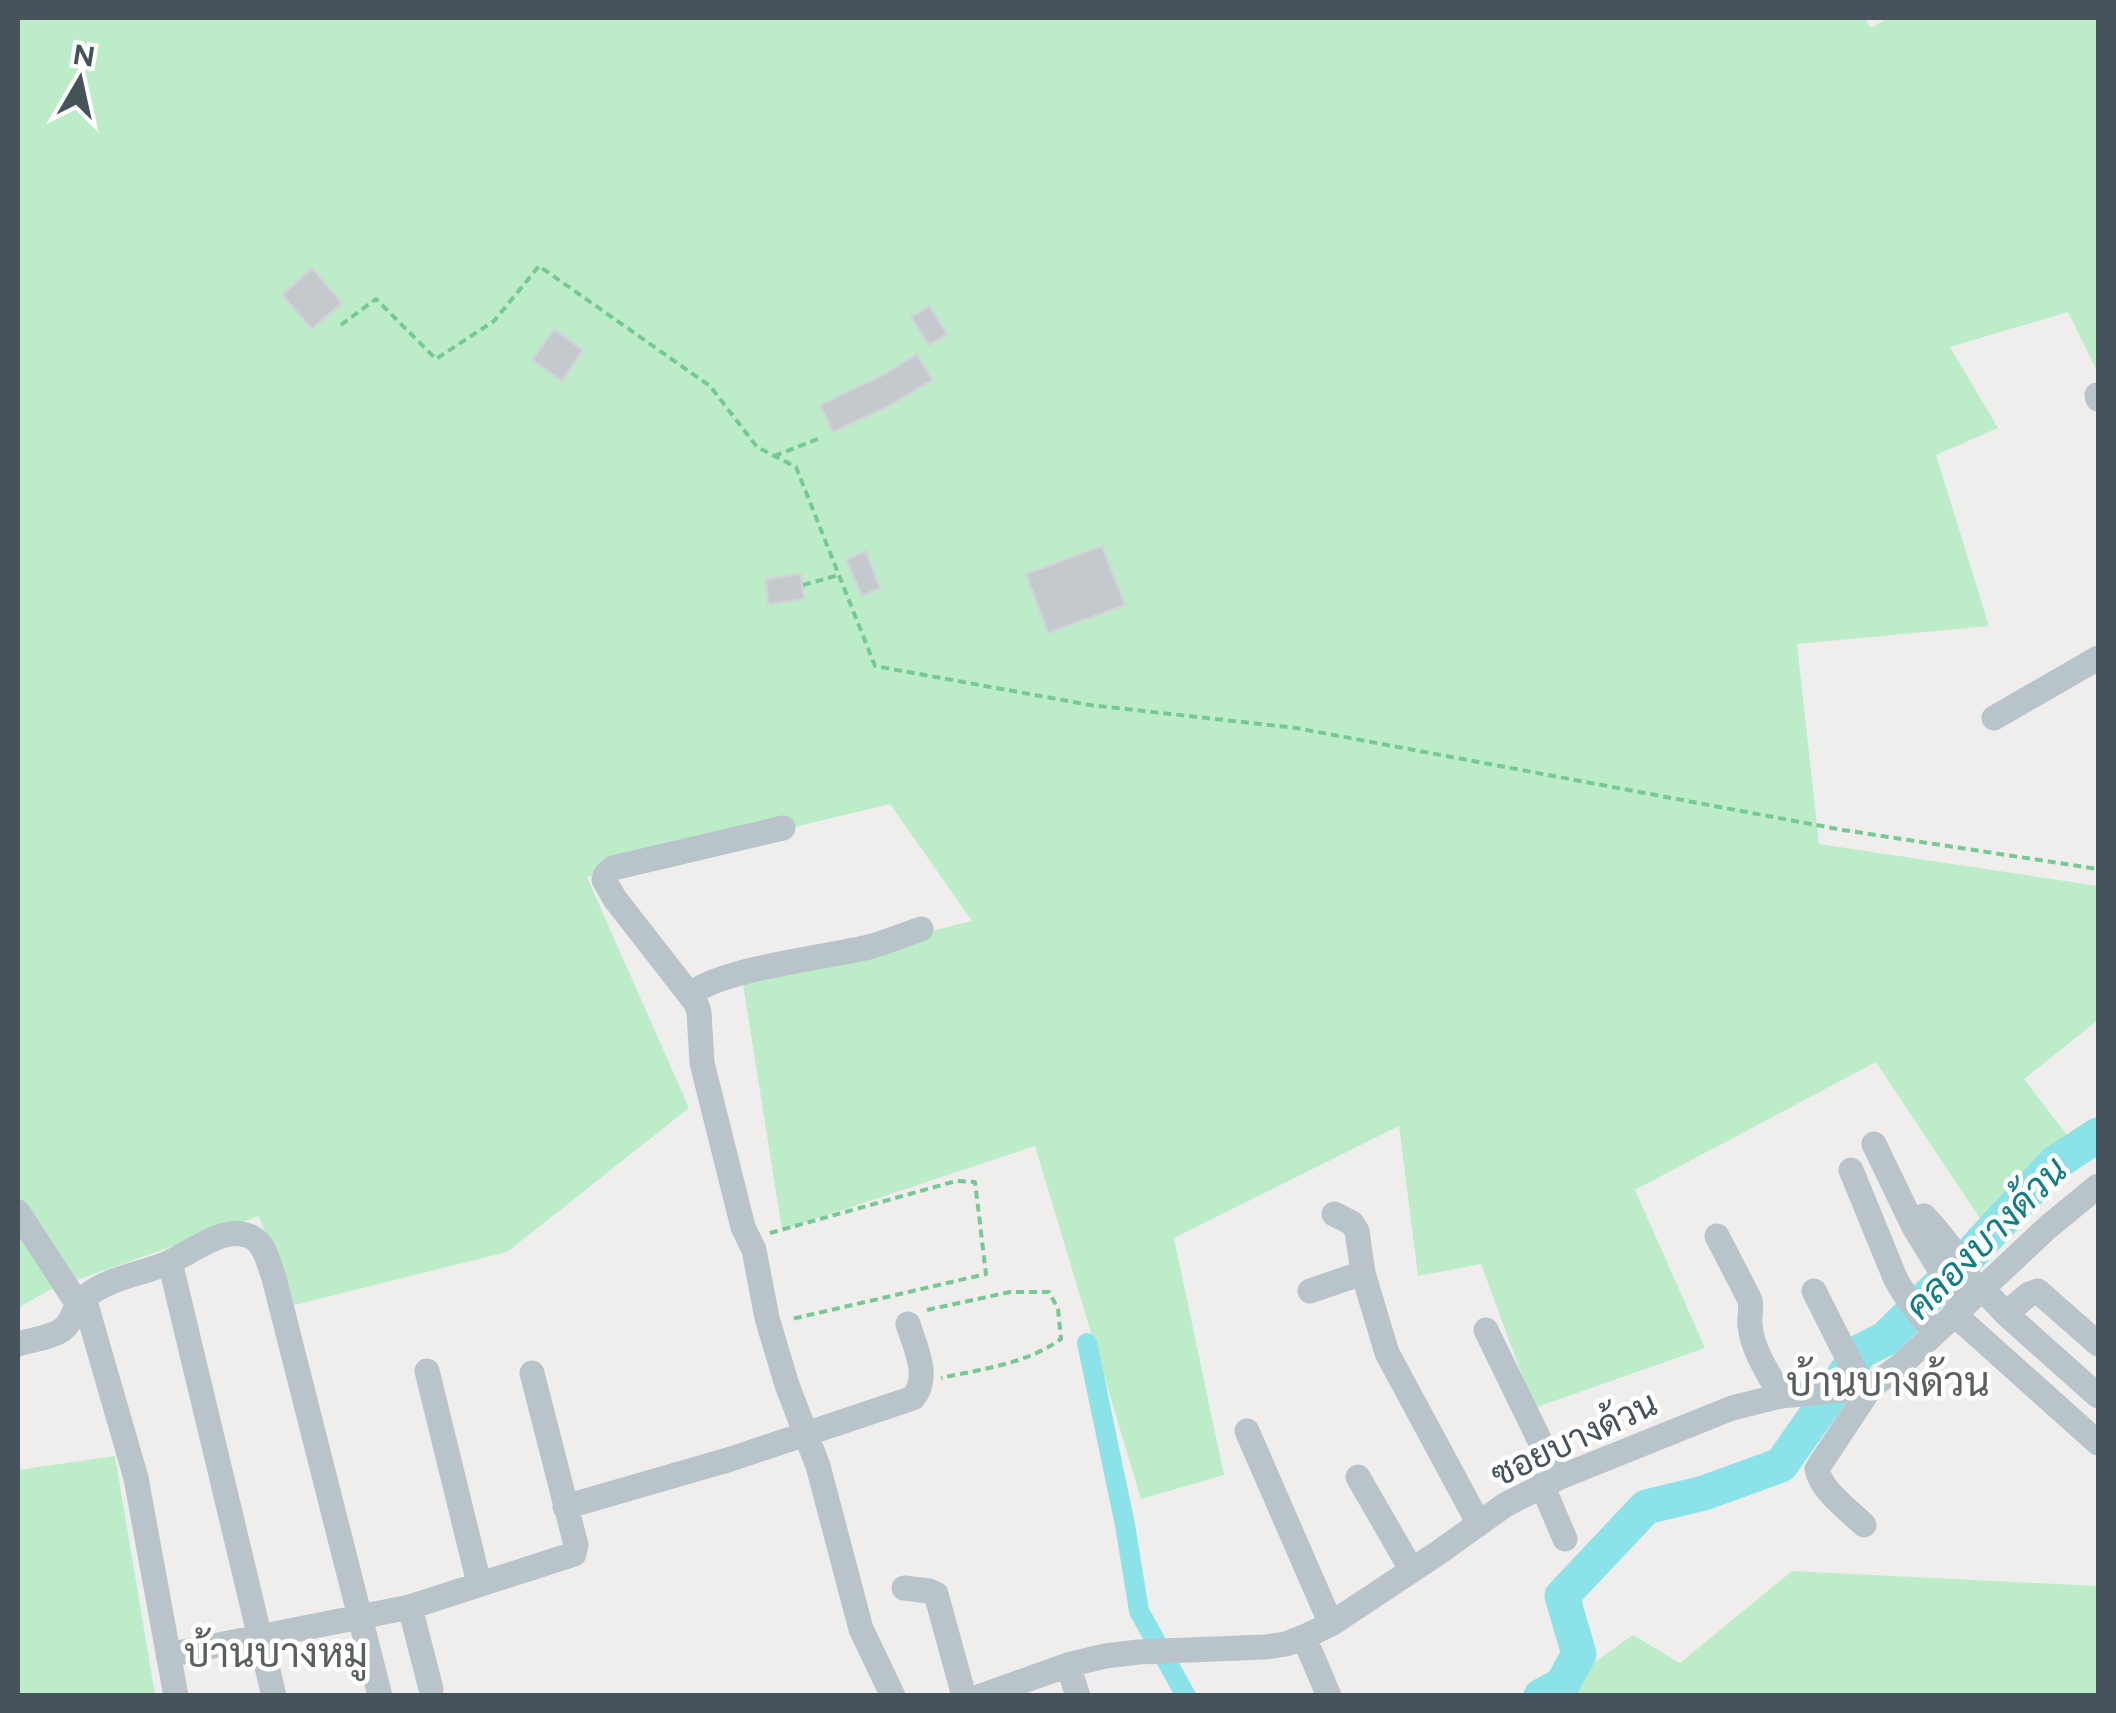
<svg xmlns="http://www.w3.org/2000/svg" width="2116" height="1713" font-family="Figtree,Sarabun,sans-serif">
  <style>
    .green { fill: #bcedc8 }
    .lines { fill: none; stroke-linecap: round; stroke-linejoin: round }
    .canal { stroke: #8be2e8; stroke-width: 20 }
    .river { stroke: #8be2e8; stroke-width: 35 }
    .building { fill: #c4c9cd; stroke: #d1d4d9; stroke-width: 2.5 }
    .path { stroke: #76c994; stroke-width: 4; stroke-dasharray: 8 5; stroke-linecap: butt }
    .minor { stroke: #b9c4ca; stroke-width: 25 }
    .labels { text-anchor: middle; stroke-width: 9; stroke-linejoin: round; paint-order: stroke }
    .street-label { font-size: 35px; fill: #46535a; stroke: #fff }
    .water-label { font-size: 38px; font-style: italic; fill: #117d85; stroke: #fff }
    .quarter-label { font-size: 40px; fill: #5a5f62; stroke: #fff }
  </style>
  <rect width="100%" height="100%" fill="#f0eded"/>
  <path class="green" d="M18,18H1865L1871,28L1888,18H2098V373L2068,312L1950,347L1998,428L1936,455L1989,626L1797,644L1819,844L2098,886V1020L2024,1079L2071,1140L1987,1229L1876,1062L1635,1190L1705,1348L1534,1408L1481,1264L1418,1276L1399,1126L1174,1238L1224,1475L1141,1499L1035,1146L782,1230L742,978L972,921L890,804L587,877L689,1108L507,1252L290,1306L259,1216L51,1289L18,1308Z
    M115,1456L155,1695H18V1470Z
    M1792,1571L2096,1586L2098,1584V1695L1571,1696L1562,1685L1633,1635L1680,1663Z"/>
  <g class="lines">
    <path class="canal" d="M1087,1343L1125,1525L1139,1611L1186,1696"/>
    <path class="river" d="M1541,1696L1562,1685L1579,1654L1562,1596L1646,1507L1704,1493L1781,1465L1861,1351L1885,1339L1967,1258L2055,1163L2098,1135"/>
  </g>
  <path class="building" d="M312,268L342,303L312,329L282,295Z
    M929,306L947,334L929,345L911,317Z
    M554,329L583,350L562,381L532,360Z
    M917,354L932,380L887,407L833,432L820,405L883,375Z
    M1102,546L1125,605L1048,633L1026,574Z
    M866,551L880,588L862,596L846,560Z
    M801,574L804,599L768,604L766,579Z"/>
  <g class="lines">
    <path class="path" d="M341,325L376,299L436,359L494,321L539,266L710,386L757,447L796,467L875,666L1090,705L1296,728L1843,830L2098,869
      M774,456L820,438
      M803,585L839,575
      M770,1233L956,1181L975,1182L986,1274L792,1319
      M927,1310L1010,1292H1049L1058,1309L1061,1339C1026,1364 982,1369 941,1378"/>
    <path class="minor" d="M2097,395L2098,399
      M1994,718L2098,658
      M783,828L613,868L606,874L604,880L615,899L696,1003L699,1012L702,1063L743,1227L754,1250L767,1318L787,1385L818,1466L861,1629L893,1696
      M690,995C718,969 828,957 869,947C886,942 904,935 921,929
      M1874,1144L1914,1227L1962,1306
      M1851,1170L1896,1280L1909,1301L1934,1332
      M18,1212L77,1303
      M1334,1214L1352,1223L1357,1231L1363,1273L1387,1353L1479,1524
      M1924,1216C1946,1239 1963,1263 1976,1292
      M1717,1236L1750,1300C1752,1309 1749,1316 1750,1325C1752,1350 1769,1374 1781,1396
      M170,1262L274,1696
      M1981,1287L2006,1314L2098,1396
      M1310,1291L1363,1273
      M1814,1291L1863,1388
      M84,1298L136,1478L176,1696
      M1954,1314L2098,1443
      M2006,1314L2029,1294L2038,1291L2098,1344
      M1486,1330L1558,1478
      M18,1344C31,1340 50,1338 62,1330C74,1322 72,1305 89,1294C113,1277 141,1274 168,1263C189,1254 221,1227 246,1235C265,1240 268,1262 274,1278L380,1696
      M427,1371L479,1583
      M1247,1431L1331,1624
      M1358,1477L1411,1569
      M1542,1485L1565,1539
      M565,1507L731,1459L913,1398C931,1377 915,1347 908,1324
      M1864,1525C1848,1509 1821,1491 1817,1469L1871,1387
      M904,1588L929,1591L936,1594L964,1696
      M410,1607L431,1689
      M1304,1637L1329,1696
      M168,1655L410,1607L574,1554L576,1545L532,1373
      M1068,1665L1078,1696
      M981,1696L1068,1665L1105,1656L1138,1652L1265,1647L1286,1644L1304,1637L1331,1624L1438,1553L1505,1505L1558,1478L1732,1408L1781,1396L1871,1387L1901,1365L2048,1227L2098,1186"/>
  </g>
  <g class="labels">
    <g class="street-label">
      <text transform="translate(1574 1439) rotate(-25)" y="12">ซอยบางด้วน</text>
    </g>
    <g class="water-label">
      <text transform="translate(1986 1238) rotate(-45)" y="13">คลองบางด้วน</text>
    </g>
    <g class="quarter-label">
      <text x="1888" y="1396">บ้านบางด้วน</text>
      <text x="276" y="1667">บ้านบางหมู</text>
    </g>
  </g>
  <rect width="2116" height="1713" fill="none" stroke="#46535a" stroke-width="40"/>
  <g transform="translate(80 80) rotate(9)" stroke="#ffffff" stroke-width="8" paint-order="stroke">
  <path d="M0-8L18 38L0 25L-18 38Z" fill="#46535a"/>
  <text y="-15" font-size="28" font-weight="bold" text-anchor="middle" fill="#46535a">N</text>
  </g>
</svg>
